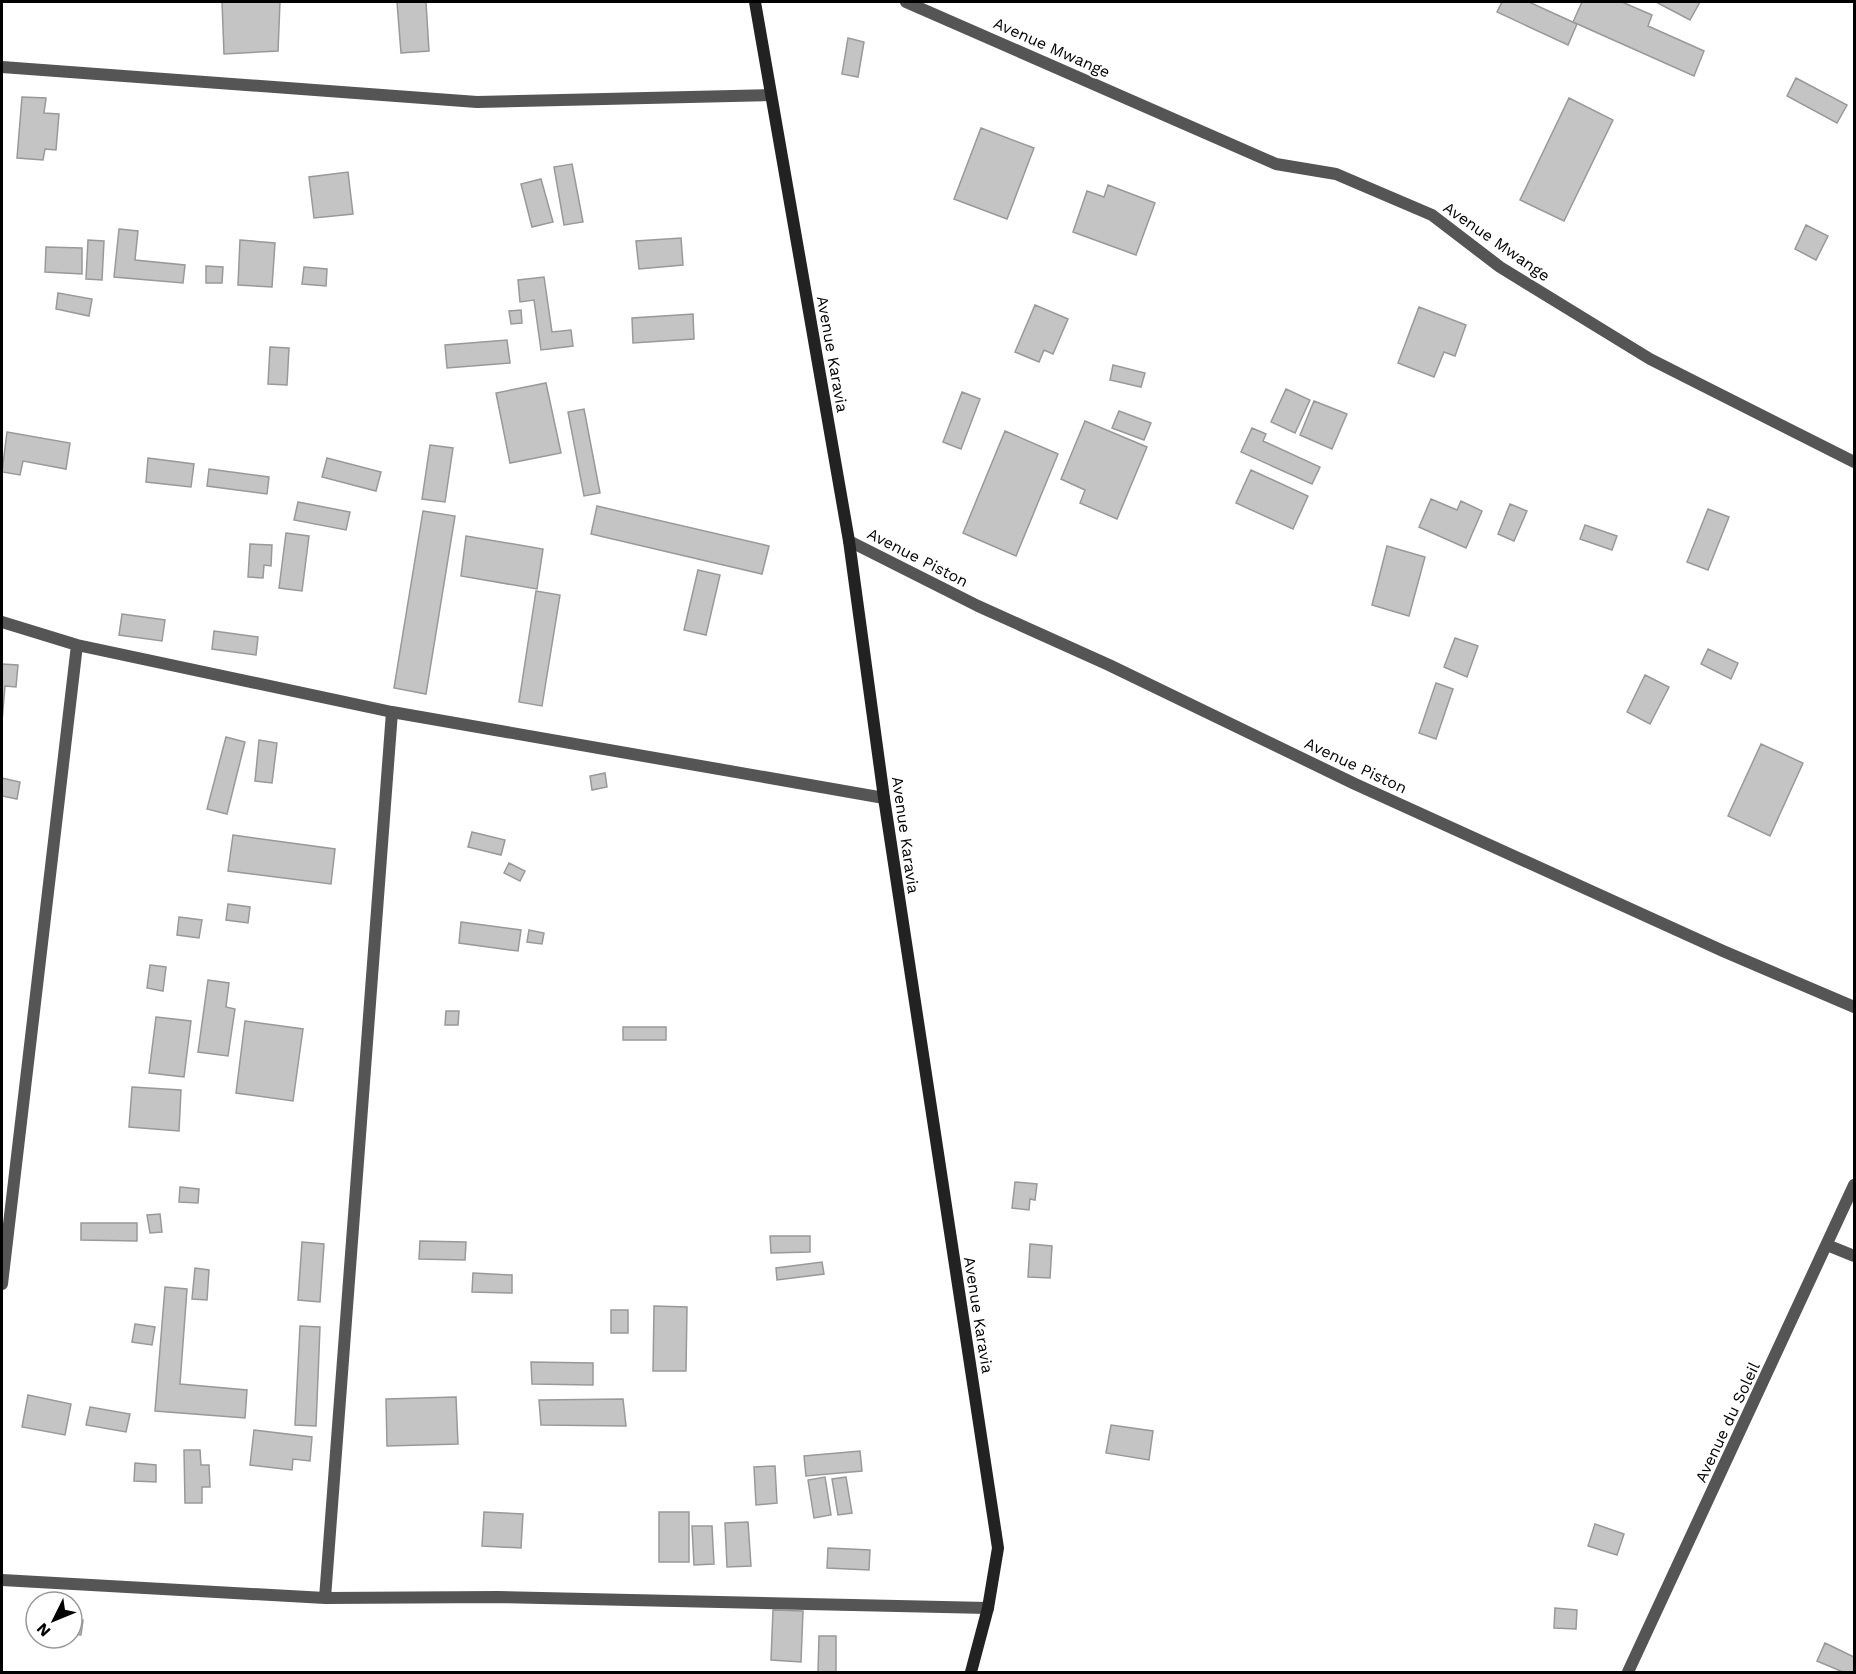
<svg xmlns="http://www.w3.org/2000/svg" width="1856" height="1674" font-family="'Work Sans',sans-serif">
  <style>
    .building { fill: #c4c4c4; stroke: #999; stroke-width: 1.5 }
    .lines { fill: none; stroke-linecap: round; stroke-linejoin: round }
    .street { stroke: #555; stroke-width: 12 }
    .secondary { stroke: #222; stroke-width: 12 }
    .labels { text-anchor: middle; stroke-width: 4.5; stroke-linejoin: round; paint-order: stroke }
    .street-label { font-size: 16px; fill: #000; stroke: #fff }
  </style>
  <rect width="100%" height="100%" fill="#fff"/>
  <path class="building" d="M222,2H280L278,51L224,54Z
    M397,2H426L429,51L401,53Z
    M1502,2H1529L1577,24L1568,45L1497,12Z
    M1582,2H1622L1652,15L1648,26L1704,51L1694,76L1573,22Z
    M1656,2H1700L1690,20Z
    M848,38L864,42L858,77L842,74Z
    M1796,78L1847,105L1837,123L1787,96Z
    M22,97L46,98L44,113L59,114L56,150L45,149L43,160L17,158Z
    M1569,98L1613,120L1564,221L1520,200Z
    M981,128L1034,148L1007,219L954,199Z
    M572,164L583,222L564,225L554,167Z
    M348,172L353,214L314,218L309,177Z
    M541,179L553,222L532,227L521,184Z
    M1108,185L1155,203L1136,255L1073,232L1087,191L1104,197Z
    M1806,225L1828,236L1816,260L1795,249Z
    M119,229L138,231L135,260L185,265L183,283L114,277Z
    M681,238L683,265L639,269L636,241Z
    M88,240L104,241L102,280L86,279Z
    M240,240L275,243L272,287L238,285Z
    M46,247L82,248V274L45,272Z
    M206,266L223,267L222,283H206Z
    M304,267L327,269L326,286L302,284Z
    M544,277L552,332L571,330L573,346L541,350L534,300L520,302L518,280Z
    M58,293L92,299L89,316L56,309Z
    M1035,305L1068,319L1053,354L1044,350L1039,362L1015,352Z
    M1419,307L1466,325L1455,356L1444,352L1434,377L1398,363Z
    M521,310L522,323L511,324L509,311Z
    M693,314L694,339L633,343L632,318Z
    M507,340L510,363L447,368L445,345Z
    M270,347L289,348L287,385L268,384Z
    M1113,365L1145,373L1141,387L1110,380Z
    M546,383L561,453L510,463L496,393Z
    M1286,389L1310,400L1295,433L1271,422Z
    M962,392L980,399L961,449L943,442Z
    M1314,401L1347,414L1332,449L1300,435Z
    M584,409L600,493L584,496L568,412Z
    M1119,411L1151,423L1144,440L1112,428Z
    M1085,421L1147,447L1117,519L1080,503L1085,490L1061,479Z
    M1252,428L1266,434L1263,441L1320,467L1312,484L1241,452Z
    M1005,431L1058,454L1016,556L963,533Z
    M7,432L70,443L66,469L23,461L20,475L2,472Z
    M430,445L453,448L445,502L422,499Z
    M148,458L194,464L191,487L146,482Z
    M327,458L381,472L376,491L322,477Z
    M209,469L269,477L267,494L207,486Z
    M1251,470L1308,496L1293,529L1236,503Z
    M1431,499L1457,510L1461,501L1482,511L1466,548L1419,527Z
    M298,502L350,512L346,530L294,520Z
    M1510,504L1527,511L1514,541L1498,534Z
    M597,506L769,546L762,574L591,534Z
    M1708,509L1729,517L1708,570L1687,562Z
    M423,511L455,516L426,694L394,688Z
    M1585,525L1617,536L1612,550L1580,539Z
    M286,533L309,536L302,591L279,588Z
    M466,536L543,549L537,589L461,576Z
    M250,544L272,545L271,566L264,565L263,578L248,577Z
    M1387,546L1425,557L1409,616L1372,605Z
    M698,570L720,575L706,635L684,630Z
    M536,591L560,595L542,706L519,702Z
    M122,614L165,620L162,641L119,635Z
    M214,631L258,637L256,655L212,649Z
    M1455,638L1478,646L1467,677L1444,667Z
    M1708,649L1738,663L1731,679L1701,664Z
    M2,664L18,665L16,687L5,686L2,721Z
    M1645,675L1669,687L1650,724L1627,712Z
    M1436,683L1453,689L1436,739L1419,733Z
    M226,737L245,742L227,814L207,809Z
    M259,740L277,743L272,783L255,781Z
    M1761,744L1803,763L1770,836L1728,816Z
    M605,773L607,787L592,790L590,776Z
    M2,778L20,782L17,799L2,796Z
    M472,832L505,840L501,855L468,847Z
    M233,835L335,849L331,884L228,871Z
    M509,863L525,871L520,881L504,873Z
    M228,904L250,907L248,923L226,920Z
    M179,917L202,920L199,938L177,935Z
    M461,922L521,930L518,951L459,943Z
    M529,930L544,933L542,944L527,942Z
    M150,965L166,967L163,991L147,988Z
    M208,980L229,983L226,1007L235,1009L228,1056L198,1052Z
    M446,1011H459L458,1025H445Z
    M156,1017L191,1021L184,1077L149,1073Z
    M245,1021L303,1029L293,1101L236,1093Z
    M623,1027H666V1040H623Z
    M132,1087L181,1090L179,1131L129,1127Z
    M1015,1182L1037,1184L1035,1200L1030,1199L1029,1210L1012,1208Z
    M180,1187L199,1189L198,1203L179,1202Z
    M160,1214L162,1232L150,1233L147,1215Z
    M81,1223H137V1241L81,1240Z
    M770,1236H810V1252L771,1253Z
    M420,1241L466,1242L465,1260L419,1259Z
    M302,1242L324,1244L320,1302L298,1300Z
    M1030,1244L1052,1246L1050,1278L1028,1277Z
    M822,1262L824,1274L777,1280L776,1268Z
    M195,1268L209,1270L207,1300L192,1299Z
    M473,1273L512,1275V1293L472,1292Z
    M165,1287L187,1289L180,1384L247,1390L245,1418L155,1411Z
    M654,1306L687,1307L686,1371H653Z
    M611,1310H628V1333H611Z
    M135,1324L155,1327L152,1345L132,1342Z
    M300,1326L320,1327L316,1426L295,1425Z
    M531,1362L593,1363V1385L532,1384Z
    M28,1395L71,1404L65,1435L22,1427Z
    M456,1397L458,1444L387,1446L386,1399Z
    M623,1399L626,1426L541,1425L539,1400Z
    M90,1407L130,1414L126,1432L86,1425Z
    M1111,1425L1153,1431L1149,1460L1106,1453Z
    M254,1430L312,1437L310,1461L293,1459L292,1470L250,1465Z
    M184,1450H200L201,1465H209L210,1487H202V1503H185Z
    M860,1451L862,1471L806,1476L804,1456Z
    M135,1463L156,1465V1482L134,1481Z
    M775,1466L777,1503L756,1505L754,1467Z
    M825,1477L831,1515L814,1518L808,1480Z
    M846,1477L852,1513L838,1515L832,1479Z
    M484,1512L523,1514L521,1548L482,1546Z
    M659,1512H689V1562H659Z
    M748,1522L751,1566L727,1567L725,1523Z
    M1595,1524L1624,1534L1617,1555L1588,1546Z
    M692,1526H712L714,1564L694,1565Z
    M828,1548L870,1550L869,1570L827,1568Z
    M1555,1608L1577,1610L1576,1629L1554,1628Z
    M773,1610L803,1611L801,1662L771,1660Z
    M72,1617L83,1620L81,1635L72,1634Z
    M819,1636H836V1672H818Z
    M1825,1643L1854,1657V1672H1843L1817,1661Z"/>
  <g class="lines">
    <path class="street" d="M906,2L1276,164L1336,174L1432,215L1500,267L1650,359L1854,462
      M2,67L477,102L770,95
      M849,541L978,606L1109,665L1355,784L1723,951L1854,1007
      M2,622L77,645L392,712L884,798
      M1827,1245L1854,1256
      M2,1284L77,645
      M2,1580L325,1598L498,1597L988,1608
      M325,1598L392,712
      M1628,1672L1854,1185"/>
    <path class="secondary" d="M755,2L849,541L884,798L998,1548L988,1608L971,1672"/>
  </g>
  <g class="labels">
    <g class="street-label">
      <text transform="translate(1052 47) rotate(24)" y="6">Avenue Mwange</text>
      <text transform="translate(1497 241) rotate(35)" y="6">Avenue Mwange</text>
      <text transform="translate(833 354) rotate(80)" y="6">Avenue Karavia</text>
      <text transform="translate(918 557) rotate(27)" y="6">Avenue Piston</text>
      <text transform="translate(1356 765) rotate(25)" y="6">Avenue Piston</text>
      <text transform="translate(906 835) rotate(82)" y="6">Avenue Karavia</text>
      <text transform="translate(979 1315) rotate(81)" y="6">Avenue Karavia</text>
      <text transform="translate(1727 1422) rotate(-65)" y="6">Avenue du Soleil</text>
    </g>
  </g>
  <rect width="1856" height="1674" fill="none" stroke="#000000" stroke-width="6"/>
  <g transform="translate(54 1620) rotate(227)"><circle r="28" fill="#ffffff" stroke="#999999" stroke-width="1.5"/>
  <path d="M0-4.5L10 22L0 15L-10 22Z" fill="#000000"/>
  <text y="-9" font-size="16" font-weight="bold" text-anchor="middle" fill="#000000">N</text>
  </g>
</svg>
